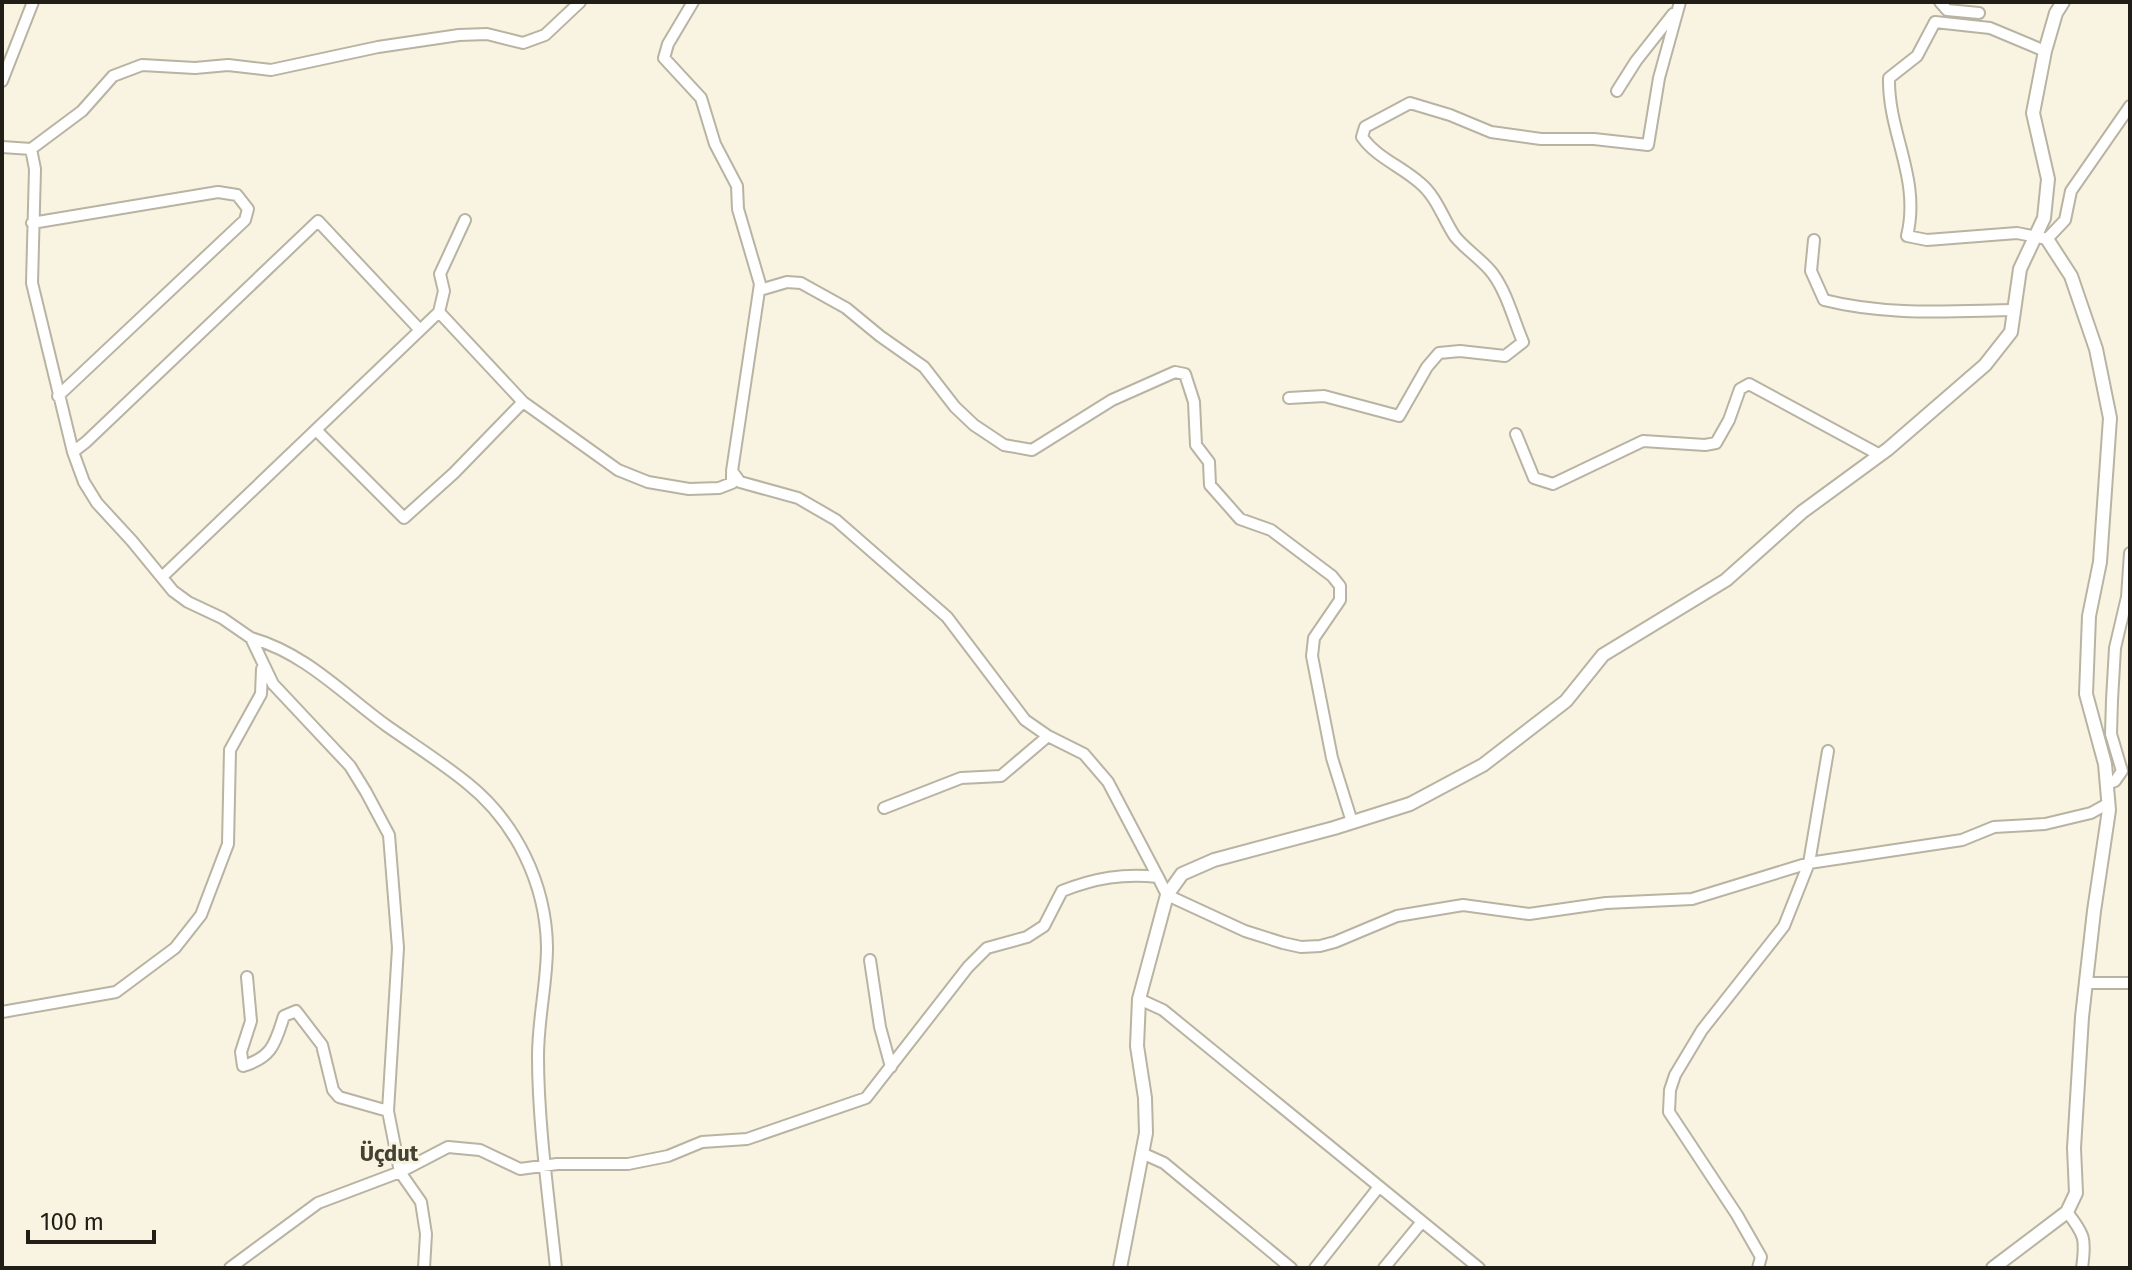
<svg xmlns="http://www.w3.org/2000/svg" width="2132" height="1270" font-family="'Fira Sans',sans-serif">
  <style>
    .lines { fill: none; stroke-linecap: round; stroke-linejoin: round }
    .minor-casing { stroke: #b8b3a2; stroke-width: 14 }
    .tertiary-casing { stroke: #b8b3a2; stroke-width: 16 }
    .minor { stroke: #fff; stroke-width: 10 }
    .tertiary { stroke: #fff; stroke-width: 12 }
    .labels { text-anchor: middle; stroke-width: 6; stroke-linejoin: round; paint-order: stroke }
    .neighbourhood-label { font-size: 22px; font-weight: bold; fill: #444032; stroke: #f8f4e1 }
  </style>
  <rect width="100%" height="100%" fill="#f8f4e1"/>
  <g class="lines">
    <g class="minor-casing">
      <path id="minor" d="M693,2L668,44L664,58L701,98L715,144L737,186L738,209L760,284L732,471L740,482L798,498L836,520L947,617L1025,720L1048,736L1084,754L1108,782L1158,877
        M1940,2L1947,10L1979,13
        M2045,51L1990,28L1935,22L1917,56L1889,78C1888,134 1921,178 1907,236L1927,240L2017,233L2047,239L2065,220L2071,191L2130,106
        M2,81L33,2
        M1617,91L1636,61L1673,14
        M2,147L31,149L82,111L113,76L142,65L195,68L228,65L271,70L378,47L459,35L487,34L523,43L545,35L580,2
        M31,149L35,169L32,283L73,452L84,482L97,503L132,541L173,591L188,602L222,618L251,638L273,684L350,766L366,792L389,835L398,948L388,1111L400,1172L421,1202L426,1234L424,1268
        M465,220L440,274L444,291L439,312L523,402L618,470L648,482L689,489L719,488L732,483V473
        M32,223L218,192L237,195L248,209L245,220L58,396
        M1814,240L1811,271L1824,300C1887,316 1950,311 2014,310
        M760,290L787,282L801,283L846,308L880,336L924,367L955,407L974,425L1004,445L1032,450L1112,400L1175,372L1185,374L1194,402L1196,445L1209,462L1210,485L1240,519L1271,530L1332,576L1340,586V600L1314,638L1312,656L1332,758L1352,822
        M1289,398L1324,396L1399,416L1427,367L1439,353L1460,351L1505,356L1523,342C1514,321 1507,293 1493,274C1483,260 1462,247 1454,235C1443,218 1436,196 1420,183C1401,166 1377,158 1362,137L1365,127L1410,103L1450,115L1491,132L1541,139H1594L1648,145L1659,78L1680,2
        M316,430L404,518L454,473L523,402
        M1516,434L1534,478L1553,484L1643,441L1705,445L1716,443L1729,420L1740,389L1749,384L1880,455
        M73,452L86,442L318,221L420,330
        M162,577L439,312
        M251,638C305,653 343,694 387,726C414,745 441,762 467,783C516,822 546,884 547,947C547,983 538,1019 538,1056C538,1124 549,1200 556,1268
        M2107,784L2115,781L2122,771L2111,734L2112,700L2115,648L2127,597L2130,553
        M884,808L961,778L1001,776L1048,736
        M870,960L880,1027L891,1067
        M247,977L251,1021L241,1052L243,1066C273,1057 275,1043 284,1016L296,1011L322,1045L333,1090L339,1097L388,1111
        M2086,983H2130
        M1139,999L1163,1010L1479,1268
        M2,1012L116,992L175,948L201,915L228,844L230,750L261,694L262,669
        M1144,1154L1164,1163L1291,1268
        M2067,1212C2085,1235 2086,1239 2082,1268
        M230,1268L318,1203L400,1172L448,1147L480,1150L520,1169L557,1164H628L668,1156L702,1142L747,1139L866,1098L968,967L987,948L1027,937L1044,926L1062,891C1095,878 1124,873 1158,877L1167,895L1245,931L1283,943L1301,947L1320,946L1335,942L1397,916L1463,905L1529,914L1606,903L1692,899L1809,863L1962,840L1994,827L2045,824L2091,813L2109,803
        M1315,1268L1378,1188
        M1384,1268L1421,1223
        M1758,1268L1761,1257L1737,1215L1669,1112L1670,1090L1675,1075L1702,1030L1784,926L1809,863L1828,751"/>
    </g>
    <g class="tertiary-casing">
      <path id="tertiary" d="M1120,1268L1146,1133L1145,1098L1137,1046L1139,999L1167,895L1182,874L1214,860L1334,828L1410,804L1483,765L1566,701L1603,655L1726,580L1802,512L1888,449L1985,365L2011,332L2020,269L2044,218L2048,179L2033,113L2045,51L2056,13L2063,2
        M1993,1268L2067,1212L2076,1193L2074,1148L2082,1017L2094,911L2109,810L2105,764L2086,694L2089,616L2100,562L2110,418L2096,349L2071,276L2047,239"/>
    </g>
    <use href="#minor" class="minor"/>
    <use href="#tertiary" class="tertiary"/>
  </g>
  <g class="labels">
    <g class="neighbourhood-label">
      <text x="389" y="1161">Üçdut</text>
    </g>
  </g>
  <rect width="2132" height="1270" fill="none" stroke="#201e17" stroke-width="8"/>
  <path d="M28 1230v12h126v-12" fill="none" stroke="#201e17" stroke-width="4"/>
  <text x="40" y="1230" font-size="24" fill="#201e17" stroke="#f8f4e1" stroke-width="6" paint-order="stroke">100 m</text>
</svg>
